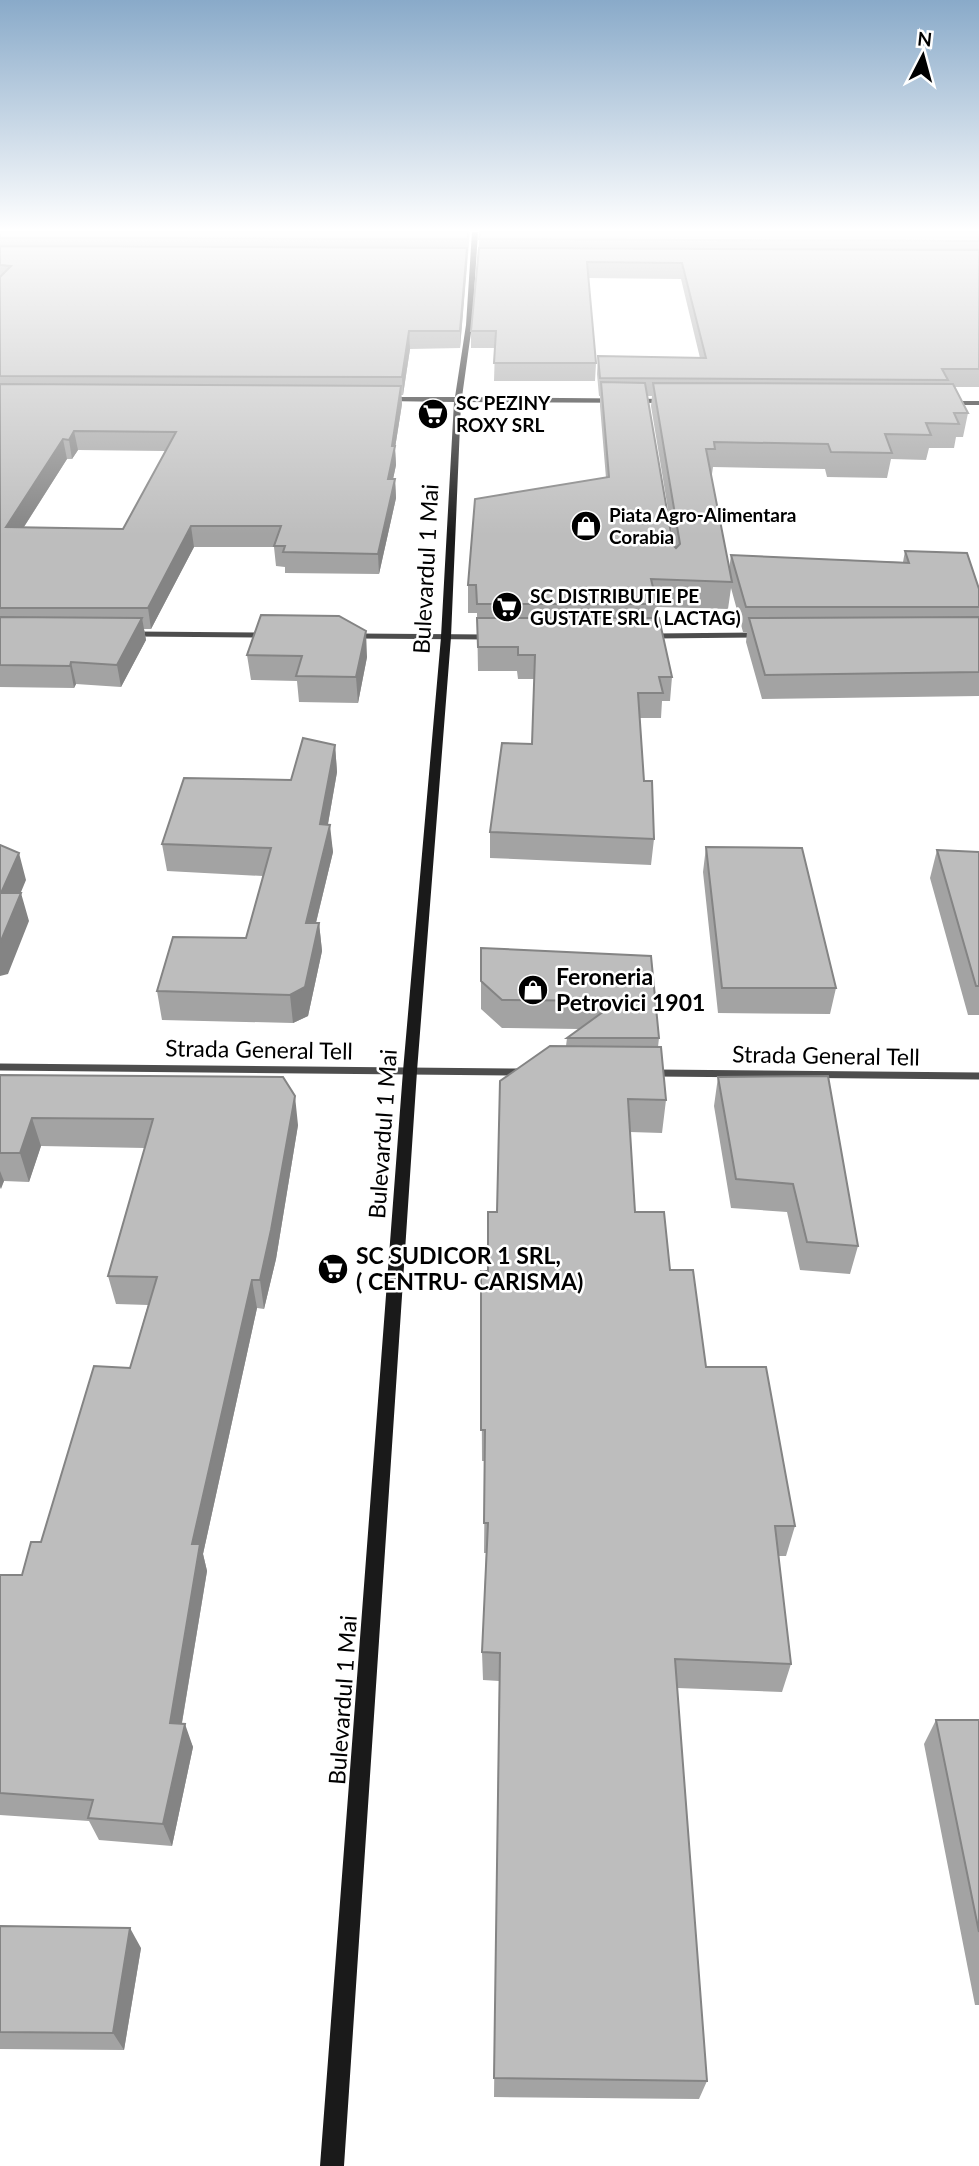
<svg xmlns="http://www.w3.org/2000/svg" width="979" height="2166" font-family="Lato,sans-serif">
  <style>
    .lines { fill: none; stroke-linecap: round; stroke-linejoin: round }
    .street-far1 { stroke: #4d4d4d; stroke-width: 5 }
    .street { stroke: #4d4d4d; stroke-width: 7 }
    .secondary { fill: #1a1a1a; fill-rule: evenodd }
    .wall { fill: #a3a3a3; fill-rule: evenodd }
    .shaded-wall { fill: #848484 }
    .building { fill: #bdbdbd; stroke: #848484; stroke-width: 2; fill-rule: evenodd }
    .labels { text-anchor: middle; stroke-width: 5; stroke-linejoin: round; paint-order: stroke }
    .far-poi-label { font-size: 19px; font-weight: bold; fill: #000; stroke: #fff; text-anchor: start }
    .street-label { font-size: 23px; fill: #000; stroke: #fff }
    .poi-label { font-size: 23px; font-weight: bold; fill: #000; stroke: #fff; text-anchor: start }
  </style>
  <rect width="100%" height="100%" fill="#fff"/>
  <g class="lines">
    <path class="street-far1" d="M137,634L262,635
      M358,636L486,637
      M655,636L755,635"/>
    <path class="street" d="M0,1067L521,1072
      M655,1073L979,1076"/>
    <path class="secondary" d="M472,232H478L472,325L462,397L671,399L675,401L671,403L461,402L451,637L417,1071L344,2166H320L403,1071L441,637L454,402L383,401L379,399L383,397H455L466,325Z
      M946,401H979V405H943Z"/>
  </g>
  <path class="wall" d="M0,232H470L460,348L410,349L403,395H401L402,404L395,448L396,465L393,479H395L396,498L379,574L285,573V567L276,566L274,547H194L151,629H144L146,640L121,687L76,684L74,688L0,687ZM78,450L166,451L123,529L24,527L67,459H72Z
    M480,232H979V387H955L968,413L963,437H956L954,448H929L926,460L891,459L887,478L827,477L825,469L713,467L712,474H711L729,570L731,555L903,562L905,551L979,589V696L762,699L746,642L747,632H743L731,588L728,609L657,607L656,618L672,677L670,701H662L661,718H640L644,781L654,839L651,865L490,858V832L532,744L534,679H518L517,671H478L477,613H468V585L606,478L600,406V396H599L597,374L598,356L700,358L681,279L588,278L596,363L595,381H494L495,348H471V331ZM647,396H652L651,406L674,546L673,545Z
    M247,655L367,657L358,703L299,702L297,681L251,680Z
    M335,745L337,772L328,824L333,852L316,923H319L322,951L308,1016L293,1023L162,1020L157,991L246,938L263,876L167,871L162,844L291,780Z
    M706,847L836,988L830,1014L718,1013L703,872Z
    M937,850L979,852V1015H968L930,878Z
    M481,948L651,956L659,1038L658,1047L666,1100L662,1133L630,1132L635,1212L670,1270L706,1367L795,1526L786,1556H778L791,1664L782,1692L677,1688L707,2081L699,2099L494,2097L499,1681L483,1680L482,1652L486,1553H484L485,1461H482L481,1271H488L497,1212L566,1046L567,1038L579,1029L502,1028L481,1009Z
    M0,1075L298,1125L276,1259L264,1309L257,1308L203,1554L207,1571L182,1723L193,1747L172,1846L99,1840L89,1821L0,1815V1575H22L41,1542L130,1368L148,1305L116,1304L108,1276L145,1148L41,1146L29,1182L4,1181L0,1189Z
    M718,1077L858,1246L850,1274L800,1270L787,1212L731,1208L714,1106Z
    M936,1720H979V2005H975L924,1744Z
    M0,1926L141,1948L124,2050L0,2049Z"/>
  <path class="shaded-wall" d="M467,248V263L460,348V331Z
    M409,331L410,349L403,395L402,377Z
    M401,386L402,404L395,448L396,465L389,498L388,479Z
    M74,431L78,450L72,459L69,440Z
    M63,439L67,459L11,547L6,527Z
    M395,479L396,498L379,574L378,554Z
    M191,526L194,547L151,629L148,608Z
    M142,618L146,640L121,687L117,665Z
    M366,631L367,657L358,703L356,677Z
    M71,662L76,684L74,688L70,666Z
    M335,745L337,772L323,852L320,824Z
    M330,825L333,852L309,951L306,923Z
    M19,853L26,880L9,921L1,893Z
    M21,893L29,921L8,974L0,976V943Z
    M319,923L322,951L308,1016L293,1023L290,995Z
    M295,1096L298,1125L276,1259L264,1309L260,1280Z
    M32,1118L41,1146L29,1182L20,1153Z
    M0,1171L4,1181L1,1189L0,1186Z
    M252,1280L257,1308L203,1554L207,1571L178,1746L170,1723L192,1544Z
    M185,1724L193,1747L172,1846L163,1824Z
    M130,1928L141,1948L124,2050L113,2033Z"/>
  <path class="building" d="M0,232H468V239L0,238Z
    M480,232H979V241L479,239Z
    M0,246L467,248L460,331H409L402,377L0,376V277L11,266L0,265Z
    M479,248L979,250V369H942L948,380L600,378L598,356L706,358L682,263L587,262L596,363H494L496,331H471Z
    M601,382L645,383L673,545L676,548L680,544L653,383L953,384L968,413H954L959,424L926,423L931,435L885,434L892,453L831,452L828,444L714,442L715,449H706L732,582L651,579L657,604H477L476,585H468L475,499L609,477Z
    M0,384L401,386L392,446H395L388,479H395L378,554L283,552L285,546H274L281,526H191L148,608H0ZM74,431L176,432L123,529L6,527L63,439L69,440Z
    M905,551L967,553L979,589V607H746L731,555L909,563Z
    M261,615L339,616L366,631L356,677L296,676L302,656L247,655Z
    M0,617L142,618L117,665L71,662L70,666L0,665Z
    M979,617V672L765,675L749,618Z
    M477,618H659L672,677H659L663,693H638L644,781H652L654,839L490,832L502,743L532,744L535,655H518V647H478Z
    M303,738L335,745L320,824L330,825L306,923H319L305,987L290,995L157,991L173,937L246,938L271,848L162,844L184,778L291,780Z
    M0,845L19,853L1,893H21L0,943Z
    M706,847L802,848L836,988H722Z
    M937,850L979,852V986H976Z
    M481,948L651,956L659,1038H567L618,1001L502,1000L481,981Z
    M550,1046L661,1047L666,1100L628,1099L635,1212H664L670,1270H693L706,1367H766L795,1526H775L791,1664L675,1659L707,2081L494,2078L500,1653L482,1652L488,1523H484L485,1430H481V1271H488V1212H497L500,1081Z
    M0,1075L283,1077L295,1096L271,1230L260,1280H252L192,1544H200L170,1723L185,1724L163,1824L88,1818L93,1800L0,1793V1575H22L31,1542H41L94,1366L130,1368L157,1277L108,1276L153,1119L32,1118L20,1153H0Z
    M828,1076L858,1246L807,1242L793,1184L736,1179L718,1077Z
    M936,1720H979V1932Z
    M0,1926L130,1928L113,2033L0,2032Z"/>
  <linearGradient id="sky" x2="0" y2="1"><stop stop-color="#89aac9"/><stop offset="0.43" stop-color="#fff"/><stop offset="1" stop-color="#fff" stop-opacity="0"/></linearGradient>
  <rect width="979" height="535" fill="url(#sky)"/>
  <defs>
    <g id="supermarket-disc" transform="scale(1.575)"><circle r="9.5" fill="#000" stroke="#fff"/><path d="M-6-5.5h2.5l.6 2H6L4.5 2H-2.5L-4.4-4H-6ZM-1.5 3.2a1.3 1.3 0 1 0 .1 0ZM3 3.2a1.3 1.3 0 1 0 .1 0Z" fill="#fff"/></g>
    <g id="shop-disc" transform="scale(1.575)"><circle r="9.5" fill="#000" stroke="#fff"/><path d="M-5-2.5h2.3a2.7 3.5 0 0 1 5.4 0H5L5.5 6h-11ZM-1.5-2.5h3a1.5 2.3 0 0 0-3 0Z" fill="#fff"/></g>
  </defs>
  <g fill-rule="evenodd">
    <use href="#supermarket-disc" x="433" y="414"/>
    <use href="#shop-disc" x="586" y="526"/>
    <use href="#supermarket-disc" x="507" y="607"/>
    <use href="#shop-disc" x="533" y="990"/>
    <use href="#supermarket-disc" x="333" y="1269"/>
  </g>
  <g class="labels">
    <g class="far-poi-label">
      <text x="456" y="410">SC PEZINY<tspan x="456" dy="22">ROXY SRL</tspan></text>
      <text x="609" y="522">Piata Agro-Alimentara<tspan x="609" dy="22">Corabia</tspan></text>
      <text x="530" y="603">SC DISTRIBUTIE PE<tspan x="530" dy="22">GUSTATE SRL ( LACTAG)</tspan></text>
    </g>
    <g class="street-label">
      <text transform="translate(426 569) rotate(-87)" y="8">Bulevardul 1 Mai</text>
      <text transform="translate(259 1050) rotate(1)" y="8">Strada General Tell</text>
      <text transform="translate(826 1056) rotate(1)" y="8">Strada General Tell</text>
      <text transform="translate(383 1134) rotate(-86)" y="8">Bulevardul 1 Mai</text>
      <text transform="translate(343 1700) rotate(-86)" y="8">Bulevardul 1 Mai</text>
    </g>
    <g class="poi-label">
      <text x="556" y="985">Feroneria<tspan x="556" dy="26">Petrovici 1901</tspan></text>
      <text x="356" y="1264">SC SUDICOR 1 SRL,<tspan x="356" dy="26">( CENTRU- CARISMA)</tspan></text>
    </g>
  </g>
  <g transform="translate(923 56) rotate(6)" stroke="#ffffff" stroke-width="5" paint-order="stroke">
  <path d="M0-5L12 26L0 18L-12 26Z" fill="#000000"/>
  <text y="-10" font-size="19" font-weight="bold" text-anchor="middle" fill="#000000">N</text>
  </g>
</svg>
